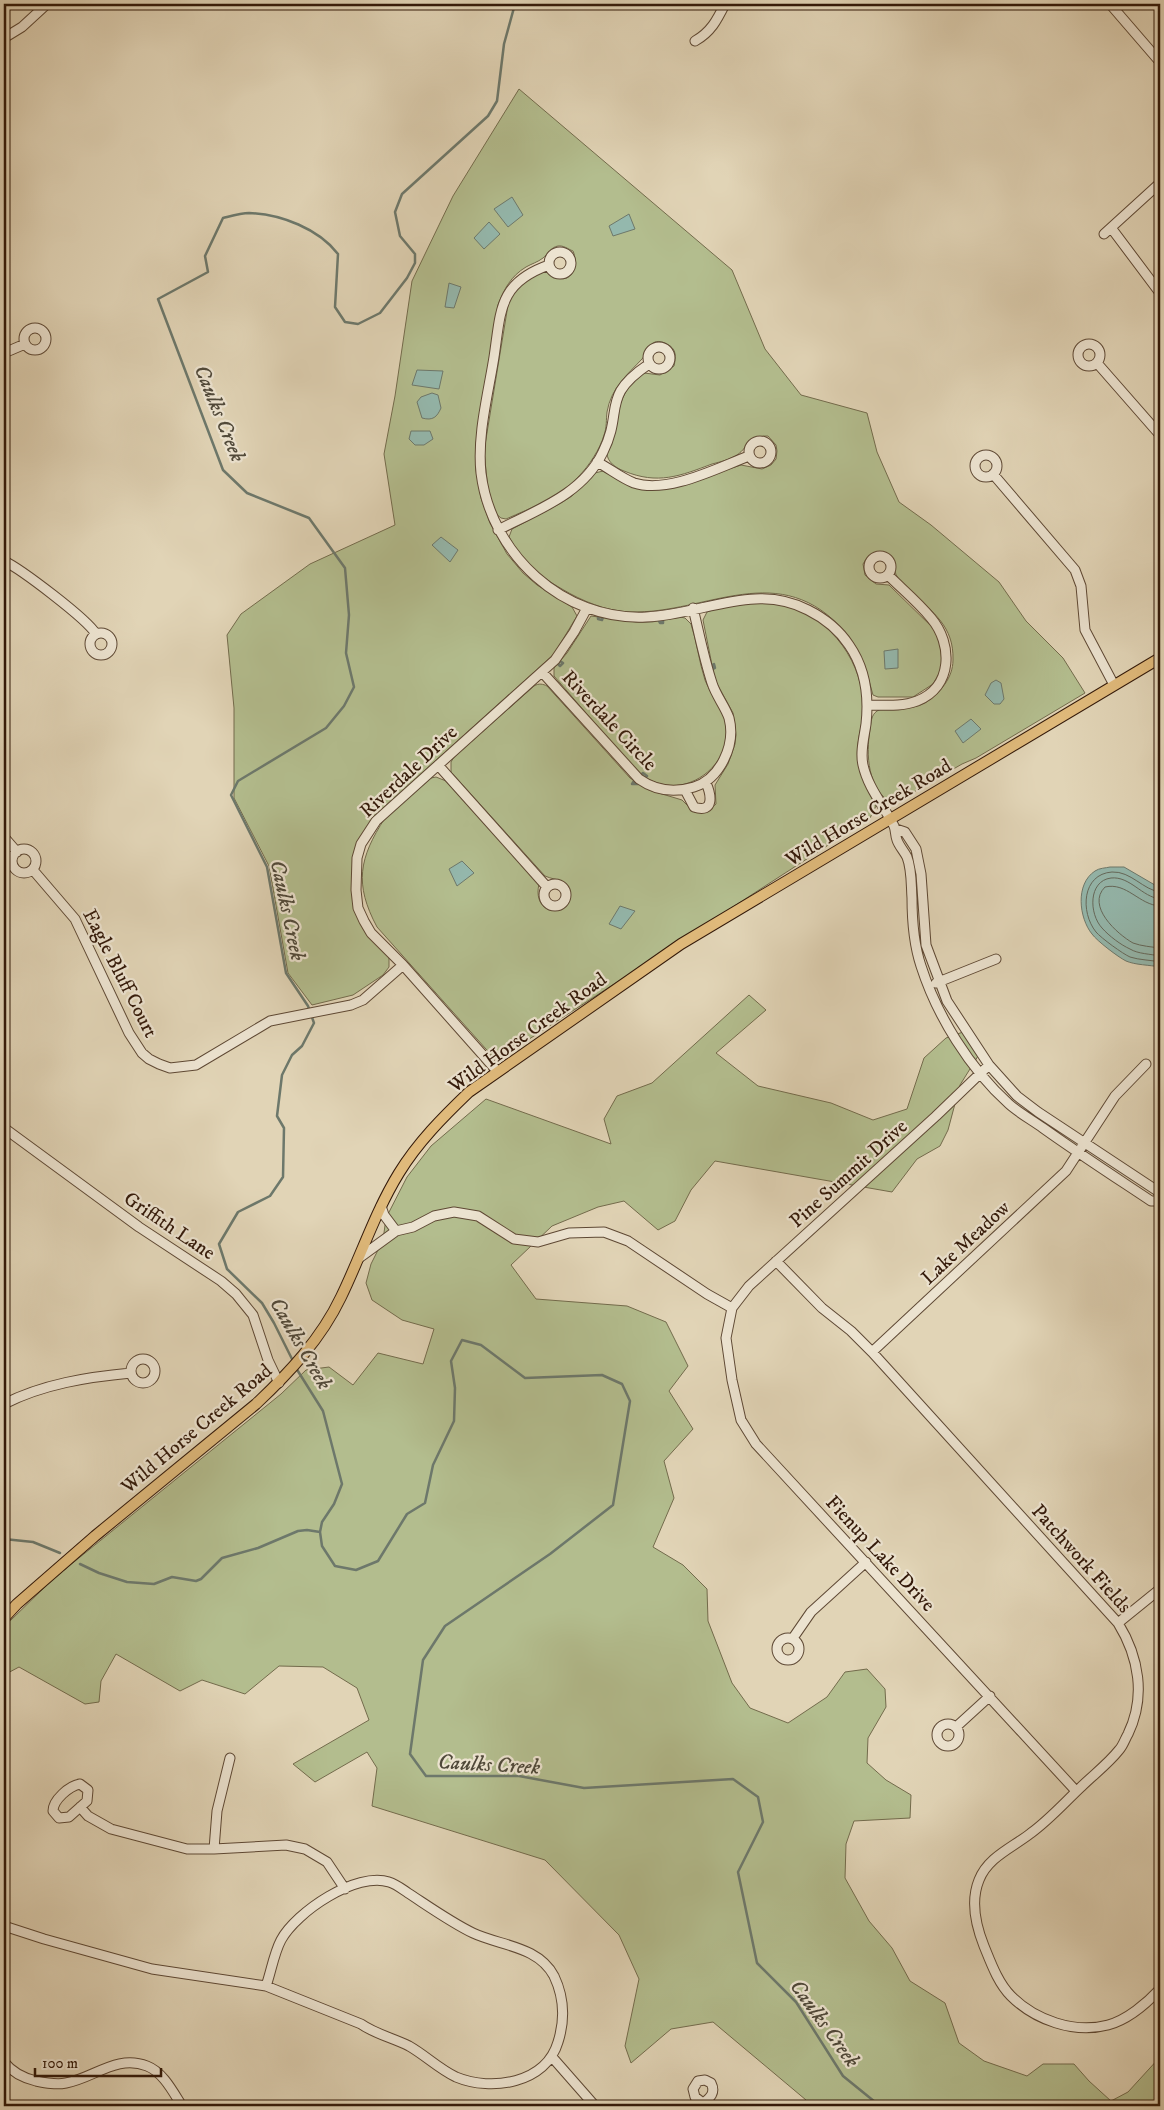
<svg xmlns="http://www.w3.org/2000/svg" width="1164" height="2110" font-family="'IM FELL DW Pica',serif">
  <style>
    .green { fill: #b3bd8e; stroke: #736b4c }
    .water { fill: #94b8ad; stroke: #6d786b }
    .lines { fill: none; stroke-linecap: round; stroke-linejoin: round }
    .shore { stroke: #64685b; stroke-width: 1 }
    .stream { stroke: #6d786b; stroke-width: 2.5 }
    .minor-casing { stroke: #5e4834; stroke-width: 11 }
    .major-casing { stroke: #331909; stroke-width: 12 }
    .minor { stroke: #ece3d0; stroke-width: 9 }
    .major { stroke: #e0ba7b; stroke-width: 10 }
    .labels { text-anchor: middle; stroke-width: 4.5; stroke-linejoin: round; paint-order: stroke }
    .street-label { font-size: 20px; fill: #331909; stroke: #ece3d0 }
    .water-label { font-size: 21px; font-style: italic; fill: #50493a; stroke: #ece3d0 }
  </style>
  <rect width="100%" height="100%" fill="#e1d4b6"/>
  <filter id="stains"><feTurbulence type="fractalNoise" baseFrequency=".004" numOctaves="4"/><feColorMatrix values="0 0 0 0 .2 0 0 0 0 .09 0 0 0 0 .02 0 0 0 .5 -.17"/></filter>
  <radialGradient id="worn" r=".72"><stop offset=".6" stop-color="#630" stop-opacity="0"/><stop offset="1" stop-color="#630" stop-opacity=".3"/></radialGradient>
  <path class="green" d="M519,89L732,270L765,349L801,395L867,413L877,452L899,502L931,525L999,582L1026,621L1063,658L1085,693L976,758L962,764L893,804C867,789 866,755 870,729C871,723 871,715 877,711C890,702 911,712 925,703C940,693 953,678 953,660C954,626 933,613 911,591C907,587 901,583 898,578C892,569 896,563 888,554C876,551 869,553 863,564L865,575L876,584L889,585L933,628L944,650L943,667L933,684L913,697H878L873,695C871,689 870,683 868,677C863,661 857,646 846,633C780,556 708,614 630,612C606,611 582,601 562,589C540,577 521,560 509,537L512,529L561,503L572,496L595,473L603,471C622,482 648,491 670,488L741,465L762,469L771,465L776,459L777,451L776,445L768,436C746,436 750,446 737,455C731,459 720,462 712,464C680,476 658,485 624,471C616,468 607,462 607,453C607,448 610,440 612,435C618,412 622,385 644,373L660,375L674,366C676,357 677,349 667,344C650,335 648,352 642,359C627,375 611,388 607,412C606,420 607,427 604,435C600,449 589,466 578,477C560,497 531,508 506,519L501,518L495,513L488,490L484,451L508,305C513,291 524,275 540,272C548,270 551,277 558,278C574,283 578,262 573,251C568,249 563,245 558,246C551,247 548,254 543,258C538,262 531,264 526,267C511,276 504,289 498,305L476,444V470L481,498L490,523L507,554L523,573L537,585L572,607L577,616L554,654L373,817L357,846L352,879V891L389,958V967L383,975L353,995L312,1005L288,973L269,866L234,798V708L227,635L241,614L310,564L395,525L384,454L395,396L412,281L453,196Z
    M757,602C767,603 778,603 787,606C831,617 865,665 863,710C863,722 859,733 858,744C857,768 865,786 876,806L870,818L500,1058H494L377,927C354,884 359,858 385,818L431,778L436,777L446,781L539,884C531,918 574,918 570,892C569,889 567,885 564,883C559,879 551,879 545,876L451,772V762L454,757L534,686C539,683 543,684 547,686L630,778L649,790L682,800L694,812L708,811L716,804L715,785L728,764L735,744L736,735L733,713L715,680L703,620L707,612L721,607Z
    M591,616L636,622H652L680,617L685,618L691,624C697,642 699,662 705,680C710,693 720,704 724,717C735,744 715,773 691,782C672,790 653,784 637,772L554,676V668L567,653Z
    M749,995L766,1010L716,1053L758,1086L831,1103L873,1120L907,1109L924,1058L946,1038L963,1032L983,1048L960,1085L948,1130L940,1146L917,1159L892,1192L715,1161L691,1190L675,1221L658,1230L624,1201L598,1207L552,1226L511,1265L536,1299L627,1306L666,1322L688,1366L669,1391L693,1429L664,1461L674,1498L653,1547L683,1565L707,1589L708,1621L732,1683L750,1708L788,1723L827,1697L845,1672L867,1669L885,1689L886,1707L868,1738L867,1763L886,1780L911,1795L910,1818L854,1821L846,1844L845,1878L869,1921L892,1948L910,1981L945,2003L959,2043L984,2061L1027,2076L1043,2064H1074L1089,2081L1111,2101L1128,2092L1160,2057V2106H810L806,2100L713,2022L671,2029L631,2063L625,2046L639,1979L619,1935L545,1860L372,1806L377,1768L367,1752L315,1782L293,1764L369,1720L357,1688L323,1667L279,1666L245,1694L202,1680L180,1691L116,1654L101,1681L99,1702L85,1704L19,1667L4,1675V1628L9,1622L53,1579L281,1394L306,1370L329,1367L353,1385L378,1353L423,1364L434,1329L402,1320L372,1300L366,1283L371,1264L383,1240L386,1218L407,1177L431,1146L486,1099L611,1144L604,1119L617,1096L652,1083Z"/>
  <path class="water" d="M512,197L523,215L508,227L494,209Z
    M629,214L635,229L613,236L609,226Z
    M489,222L500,234L484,249L474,238Z
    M449,283L461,287L454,308L445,307Z
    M417,370L443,371L439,389L412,385Z
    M432,393L438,395L441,408C437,417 433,421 422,418L417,402L421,397Z
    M411,431H430L433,439L424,445H415L409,439Z
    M441,537L458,550L450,562L432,545Z
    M898,649V668L885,669L884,651Z
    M996,680L1001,683L1004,699L1000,704H994L985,695L991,683Z
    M971,719L981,729L963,743L955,731Z
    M462,861L474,873L457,886L449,869Z
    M1110,867H1124L1160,888V967C1150,965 1135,965 1126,961C1118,957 1097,941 1092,934C1079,918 1075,884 1095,871C1099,868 1106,868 1110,867Z
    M620,906L635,911L621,929L609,924Z"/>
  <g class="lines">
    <path class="shore" d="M1160,892C1143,890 1131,871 1112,872C1082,874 1080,912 1096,932C1101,938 1123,954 1130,957C1139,960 1151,960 1160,962
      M1160,899C1142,897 1130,876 1111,878C1088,881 1089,914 1102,928C1109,936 1121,945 1130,949C1138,954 1151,954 1160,956
      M1160,906C1139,905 1127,882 1105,887C1086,906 1117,934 1133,943C1141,946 1152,947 1160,948"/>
    <path class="stream" d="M598,616L603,617L602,620L598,619Z
      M659,621H663V623H660Z
      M560,661L563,663L560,666L558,664Z
      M714,664L715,668L713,669L712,665Z
      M643,773L647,776L645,778L641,775Z
      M634,781L638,784H632Z
      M294,1363L274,1323L262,1303L227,1269L219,1244L238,1212L270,1196L283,1177L284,1128L277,1116L282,1075L292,1055L302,1046L314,1023L308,1006L286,973L267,867L231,795L238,781L326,728L344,706L354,687L346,653L349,615L345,568L309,518L247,493L223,470L158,299L208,272L205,256L223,218C231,216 241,213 249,213C281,214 319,229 338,254L335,307L345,322L358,324L380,313L407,278L415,263V254L400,236L395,212L402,194L488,116L497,101L504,44L515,4
      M296,1368L323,1411L342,1484L334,1504L322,1522L320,1532L322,1546L335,1566L356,1570L378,1561L407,1514L425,1503L433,1465L454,1421L455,1388L451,1361L462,1340L481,1345L525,1378L602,1375L622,1384L630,1401L613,1505L550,1554L445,1626L423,1660L410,1754L426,1776H519L584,1788L733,1779L758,1797L763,1822L738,1872L757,1963L796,2002L843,2076L880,2106
      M4,1539L33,1542L60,1553
      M80,1564L99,1573L127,1582L154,1584L172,1577L196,1581L201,1579L222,1558L258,1548L298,1531L307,1530L320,1532"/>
    <g class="minor-casing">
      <path id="minor" d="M1110,4L1160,62
        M4,38L22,27L47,4
        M695,41C711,32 717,20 725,4
        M1112,229L1160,293
        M1104,234L1160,183
        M549 263a11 11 0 1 1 22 0a11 11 0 1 1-22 0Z
        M549,265C498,283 501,311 494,357C488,395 477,435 481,473C491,554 563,621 646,617C702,615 754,582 808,610C824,618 839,630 849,645C865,668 869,697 866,724C864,738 860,752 863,765C868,788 884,806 894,826C896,831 895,835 897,840C899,846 904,851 907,857C912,870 911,885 912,898C912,920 914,945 921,966C937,1016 970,1069 1009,1104C1019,1113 1032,1120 1043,1128C1078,1153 1115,1177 1151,1201H1160
        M24 339a11 11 0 1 1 22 0a11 11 0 1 1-22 0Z
        M1078 355a11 11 0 1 1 22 0a11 11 0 1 1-22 0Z
        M648 358a11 11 0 1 1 22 0a11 11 0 1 1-22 0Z
        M4,353L25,344
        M1097,363L1160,435
        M749 452a11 11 0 1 1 22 0a11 11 0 1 1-22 0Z
        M975 466a11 11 0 1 1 22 0a11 11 0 1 1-22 0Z
        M597,462C609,468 621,478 634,483C668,494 717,468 749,456
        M993,474L1075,570L1081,586L1085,630L1114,685
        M498,530C537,510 583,494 603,452C624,410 600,397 649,364
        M869 567a11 11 0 1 1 22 0a11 11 0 1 1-22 0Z
        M4,561C21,569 87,619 96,634
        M90 644a11 11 0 1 1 22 0a11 11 0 1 1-22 0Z
        M542,672L639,779C656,791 674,793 694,787C720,779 736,745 729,718C725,706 716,696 712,683C704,659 699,633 693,608
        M868,705C884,705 902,707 917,701C953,687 953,644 931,618C918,602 902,589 888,575
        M438,765L547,887
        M685,790L694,807C715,814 711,794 706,783
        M896,829L905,832L916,849L921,874L926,945L947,1001L989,1065L1017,1096L1038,1112L1159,1192L1160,1197
        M4,837L17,852
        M12 861a12 12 0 1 1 24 0a12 12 0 1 1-24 0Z
        M33,870L75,919L129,1033L142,1053L149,1059L159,1064L170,1068L196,1065L270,1021L351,1005L363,1000L403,965
        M544 895a11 11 0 1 1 22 0a11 11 0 1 1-22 0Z
        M936,983L996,959
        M989,1065L936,1116L749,1286L732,1308L726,1338L732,1380L741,1420L756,1444L1076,1791
        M497,1071L403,965L371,933L364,921L358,908L356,890L357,858L361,844L376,821L555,660L574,632L587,608
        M4,1128L139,1227L221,1281L236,1294L253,1315L268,1360L279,1383
        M381,1206L384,1215L396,1231
        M359,1258L396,1231L413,1227L434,1216L454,1212L478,1216L514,1239L538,1242L569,1233L604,1232L628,1241L707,1294L732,1308
        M776,1261L822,1308L851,1331L872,1352L1118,1623C1139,1657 1146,1697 1128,1734C1125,1739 1123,1746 1119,1750C1108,1764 1093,1775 1081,1787C1065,1802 1049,1820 1031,1833C1012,1848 988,1857 979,1880C970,1902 976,1926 984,1946C991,1963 998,1983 1011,1996C1035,2020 1074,2034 1108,2025C1127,2020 1147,2003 1160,1989
        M872,1352L1066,1171L1115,1096L1146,1064
        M131 1371a12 12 0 1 1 24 0a12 12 0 1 1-24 0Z
        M4,1404C43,1384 88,1377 131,1373
        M1118,1623L1160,1589
        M777 1649a11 11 0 1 1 22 0a11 11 0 1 1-22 0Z
        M793,1638L811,1612L866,1562
        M937 1735a11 11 0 1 1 22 0a11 11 0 1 1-22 0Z
        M956,1727L990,1696
        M80,1784L88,1790L87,1801L69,1817L59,1818L53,1811C53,1800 69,1786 80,1784Z
        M80,1807L88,1816L111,1829L187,1849H214L286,1845L305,1849L327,1862L345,1889
        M214,1849L217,1811L230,1758
        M4,1926L44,1939L152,1969L266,1986L361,2024C375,2034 393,2038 409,2046C425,2055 439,2069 456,2077C492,2092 546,2083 558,2042C565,2020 564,1997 554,1976C538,1946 501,1946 473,1933C452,1923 428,1906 408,1893C402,1889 396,1884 389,1882C357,1871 296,1912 281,1940C274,1953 271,1972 266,1986
        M552,2057L595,2106
        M4,2062C12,2072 23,2078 36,2081C46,2083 56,2085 66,2083C94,2078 117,2054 147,2066C163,2072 173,2092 182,2106
        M705,2080L711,2083C716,2093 710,2098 703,2103L695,2097L693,2089L698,2081Z"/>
    </g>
    <g class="major-casing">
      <path id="major" d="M4,1618L17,1604L95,1536L256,1404C289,1373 321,1339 341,1297C361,1256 375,1212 399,1173C418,1142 443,1117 469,1092L681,944L1160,658"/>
    </g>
    <use href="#minor" class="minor"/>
    <use href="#major" class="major"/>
  </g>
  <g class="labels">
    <g class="street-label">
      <text transform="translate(610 720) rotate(47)" y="7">Riverdale Circle</text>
      <text transform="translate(408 771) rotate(-43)" y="7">Riverdale Drive</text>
      <text transform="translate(868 812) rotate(-31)" y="7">Wild Horse Creek Road</text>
      <text transform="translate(121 973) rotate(63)" y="7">Eagle Bluff Court</text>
      <text transform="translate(527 1032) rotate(-36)" y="7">Wild Horse Creek Road</text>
      <text transform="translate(848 1173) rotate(-42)" y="7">Pine Summit Drive</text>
      <text transform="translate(170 1225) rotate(34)" y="7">Griffith Lane</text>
      <text transform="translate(965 1242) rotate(-43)" y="7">Lake Meadow</text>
      <text transform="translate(196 1428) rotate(-40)" y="7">Wild Horse Creek Road</text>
      <text transform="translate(881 1553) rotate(47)" y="7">Fienup Lake Drive</text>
      <text transform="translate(1082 1558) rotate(48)" y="7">Patchwork Fields</text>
    </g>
    <g class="water-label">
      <text transform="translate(220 413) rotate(68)" y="7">Caulks Creek</text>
      <text transform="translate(288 910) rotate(78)" y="7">Caulks Creek</text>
      <text transform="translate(301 1343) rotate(60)" y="7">Caulks Creek</text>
      <text transform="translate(489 1764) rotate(3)" y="7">Caulks Creek</text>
      <text transform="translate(825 2023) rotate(54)" y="7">Caulks Creek</text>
    </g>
  </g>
  <rect width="1164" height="2110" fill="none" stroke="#e1d4b6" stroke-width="20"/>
  <rect x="5" y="5" width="1154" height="2100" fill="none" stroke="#331909" stroke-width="2.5"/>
  <rect x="10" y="10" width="1144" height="2090" fill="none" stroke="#331909"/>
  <path d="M35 2068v8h126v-8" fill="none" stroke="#331909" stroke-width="2.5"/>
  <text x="42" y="2068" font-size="15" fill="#331909" stroke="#ece3d0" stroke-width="4" paint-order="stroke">100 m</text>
  <rect width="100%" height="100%" filter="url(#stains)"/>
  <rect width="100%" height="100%" fill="url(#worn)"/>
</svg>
